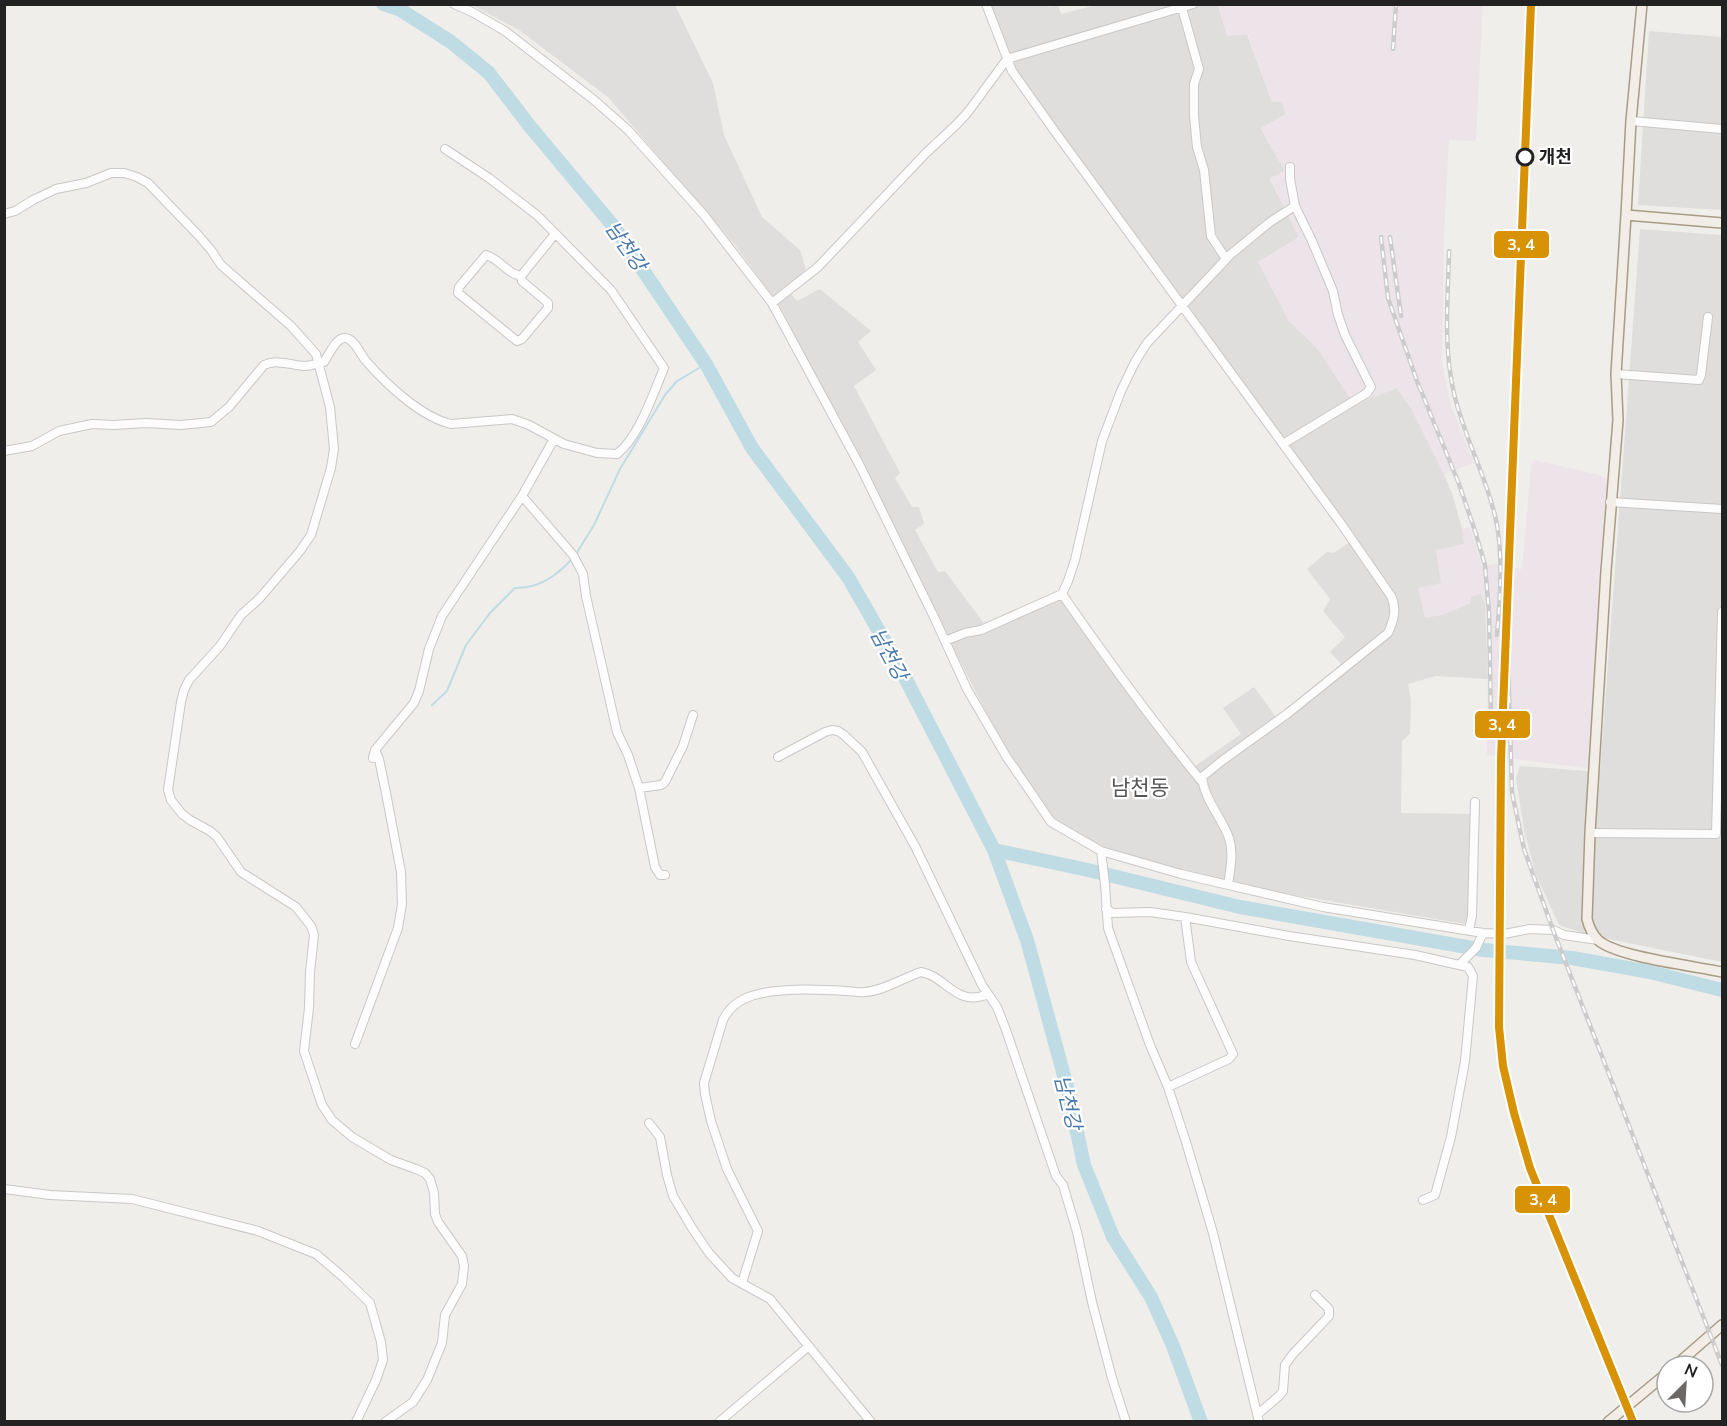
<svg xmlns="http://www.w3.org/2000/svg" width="1727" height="1426" font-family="Mulish,'Noto Sans KR',sans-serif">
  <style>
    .residential { fill: #dfdedc }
    .industrial { fill: #ede4e9 }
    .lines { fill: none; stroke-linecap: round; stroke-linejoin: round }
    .stream { stroke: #bfdbe3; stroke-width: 2 }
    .river { stroke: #bfdbe3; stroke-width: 14 }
    .minor-casing { stroke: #c9c8c7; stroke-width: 10 }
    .major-casing { stroke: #a79c86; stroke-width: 12 }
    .minor { stroke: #fdfcfc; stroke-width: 8 }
    .major { stroke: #f3ede7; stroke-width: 9 }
    .rail-casing { stroke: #ccc; stroke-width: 4.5 }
    .rail { stroke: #fff; stroke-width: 2; stroke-dasharray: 7; stroke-linecap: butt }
    .rail-1-casing { stroke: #fff; stroke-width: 12 }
    .rail-1 { stroke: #d79205; stroke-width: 8 }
    .stop-dot { fill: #fff; stroke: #222; stroke-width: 3 }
    .labels { text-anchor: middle; stroke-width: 4.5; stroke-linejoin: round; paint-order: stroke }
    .stop-label { font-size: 18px; font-weight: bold; fill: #222; stroke: #fff; text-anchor: start }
    .water-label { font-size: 20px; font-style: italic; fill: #4a7aab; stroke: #fff }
    .quarter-label { font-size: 21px; fill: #555; stroke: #fff }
    .line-badge { stroke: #fff; stroke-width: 2 }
    .badge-label { font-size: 16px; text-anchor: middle; font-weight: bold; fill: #fff }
  </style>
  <rect width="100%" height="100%" fill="#f0eeeb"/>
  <path class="residential" d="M1048,4L1049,7L1058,5L1061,14L1096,5H1218L1227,35L1247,34L1272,102L1282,101L1286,114L1261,129L1285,171L1270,179L1299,237L1259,263L1289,321L1317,348L1354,404L1397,388L1412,410L1444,474L1453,496L1462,529L1465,544L1441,583L1442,615L1470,603L1471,597L1480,593L1485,604L1488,679L1436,676L1408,684L1411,700L1410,734L1402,741L1401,813L1474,814L1471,925L1228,884L1105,850L1053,823L1014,766L828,405L780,306L735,245L685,188L609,98L519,30L472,5H675L713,83L724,135L762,217L800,250L806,269L788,290L797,301L820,289L871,331L858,342L876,370L854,386L900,473L895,478L912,507H919L924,524L915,530L938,572L945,571L986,626L1062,595L1192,768L1241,734L1223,708L1254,687L1276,717L1343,666L1330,652L1345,637L1323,611L1330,599L1307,569L1327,552L1334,553L1354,539L1013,69L990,5Z
    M1649,31L1722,37V210L1638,205Z
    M1640,229L1722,235V962L1589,935L1559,925L1536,875L1524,830L1516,778L1520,766L1600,772Z"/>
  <path class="industrial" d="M1218,5H1483L1476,139L1474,141L1449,140L1444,235L1442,363L1451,406L1474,463L1444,474L1412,410L1397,388L1354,404L1317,348L1289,321L1258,262L1299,237L1270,178L1285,171L1261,128L1286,114L1281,101L1272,102L1248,34L1227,36Z
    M1534,460L1600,475L1607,480L1599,578L1590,769L1487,755L1488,657L1485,604L1481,594L1471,597L1470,603L1442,615L1425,618L1418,588L1441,583L1436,550L1464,544L1462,529L1470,527L1482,566L1496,564L1522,569L1531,466Z"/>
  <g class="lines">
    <path class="stream" d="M576,554L594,525L620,469L665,395L677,381L706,364
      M432,705L447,691L466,645L490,613L515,588C539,588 555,577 571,560"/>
    <path class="river" d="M383,4L399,9L451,42L489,73L528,124L614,227L706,364L752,448L848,577L899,666L994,850L1027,940L1069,1094L1084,1165L1113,1237L1151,1297L1173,1346L1201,1422
      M994,850L1088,870L1240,907L1484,950L1572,958L1650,972L1722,990"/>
    <g class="minor-casing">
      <path id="minor" d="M454,4L472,12L505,31L594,100L628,130L704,215L772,303L860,466L934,617L967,689L1006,756L1051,822L1101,851L1181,874L1323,907L1483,933L1504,934L1530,929L1553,930L1564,935L1598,940
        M986,4L1012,71L1056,133L1342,525L1391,596C1397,609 1394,620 1388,633L1287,714L1223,760L1202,777C1204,799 1222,818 1229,838C1234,853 1230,870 1228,885
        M1182,8L1199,69L1194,84V116L1197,147L1204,170L1211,236L1226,259
        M1631,121L1722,129
        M4,214L15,211L33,200L56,189L86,183L111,173H124L137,177L148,183L199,236L211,250L221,265L291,326L316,354L330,407L334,449L331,468L311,535L300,551L259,599L241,615L220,646L189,680L184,690L181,702L168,790L171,800L182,814L190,820L210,831L217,837L241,872L296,907L311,926L314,935L310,972L309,1008L304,1051L322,1105L332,1120L352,1137L391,1160L416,1169L425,1173L430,1179L434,1193L435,1214L438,1222L462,1256L464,1266L462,1284L445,1315L442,1343L427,1380L413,1402L385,1422
        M521,276C507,274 500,259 486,255L459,287L458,293L517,341L522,339L548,308V303L522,281L521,276L555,234
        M772,303L818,267L925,154L957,124L968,112L1007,59L1193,4
        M1616,374L1699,380L1701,375L1708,317
        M1283,444L1367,393L1371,387L1345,335L1338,315L1333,291L1312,241L1295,206L1290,179V167
        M4,451L32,446L59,431L92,424L114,425L146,423L181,425L211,422L229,407L264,365C278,359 290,365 304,366C311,366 317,363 324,362C329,355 335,339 344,338C354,337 360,354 366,361C386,384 421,417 451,424L512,419L529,425L564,444L597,453L617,454C639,437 653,394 664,368L611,290L538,216L489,178L445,149
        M522,496L573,555L583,574L586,596L617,732L628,755L639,788L655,867L660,875H665
        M1610,502L1722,509
        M1062,594L1068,581L1075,560L1102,441L1121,391L1135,362L1147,343L1231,254L1270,222L1295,206
        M945,641L965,633L981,630L1062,594C1107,659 1153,722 1203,783
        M778,757L825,732L832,730L838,731L844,735L862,752L915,846L982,985L997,1007L1006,1030L1056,1176L1063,1185L1077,1232L1092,1302L1112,1378L1126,1422
        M373,758L375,750L414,703L419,691L429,649L442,616L522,496L554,439
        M639,788L661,785L665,782L683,746L693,715
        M1590,833L1716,834L1722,612
        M1101,851L1105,884L1108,928L1150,1045L1168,1087L1186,1142L1213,1233L1259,1422
        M1106,909L1113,913L1150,912L1185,917L1289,936L1415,955L1468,967L1473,976L1465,1061L1451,1137L1435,1195L1423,1200
        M1469,930L1472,916L1475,802
        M1460,964L1476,948L1483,933
        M355,1044L398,928L402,904L401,872L386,793L379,759L375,750
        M1168,1087L1229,1059L1233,1054L1191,962L1185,917
        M649,1123L660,1137L667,1175L673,1196L692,1228L709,1253L732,1278L770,1299L871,1422
        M4,1189L50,1195L132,1199L258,1231L316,1254L343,1277L370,1303L381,1342L383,1360L376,1380L356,1422
        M742,1283L758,1231L727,1169L711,1121L705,1094L704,1083L707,1073L723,1020C728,1009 735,1003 746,998C771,987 818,989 846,991C852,991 859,993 865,992C883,991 903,978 921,972C946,976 956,1008 988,994
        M1258,1414L1279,1396L1283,1391L1285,1365L1293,1354L1329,1316V1309L1315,1295
        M719,1422L809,1346"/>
    </g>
    <g class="major-casing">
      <path id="major" d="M1642,4L1631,121L1626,215L1616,374L1618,420L1606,571L1590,833L1587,919C1589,927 1592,934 1598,940C1616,957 1695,966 1722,972
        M1626,215L1722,223
        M1675,1366L1722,1325
        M1608,1422L1667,1373"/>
    </g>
    <use href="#minor" class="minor"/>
    <use href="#major" class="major"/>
    <g class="rail-casing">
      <path id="rail" d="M1393,49L1396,4
        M1381,237L1388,298L1417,381L1459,484L1475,531L1485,565L1489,612L1491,718
        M1390,237L1401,316
        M1449,251C1448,298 1443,347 1454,393C1464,438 1488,479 1497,525C1503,561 1500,598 1497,635
        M1507,626L1512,793L1524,849L1553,930L1722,1365"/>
    </g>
    <use href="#rail" class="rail"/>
    <g class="rail-1-casing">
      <path id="rail-1" d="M1531,4L1501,759L1499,1027L1503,1066L1514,1113L1530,1168L1633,1422"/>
    </g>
    <use href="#rail-1" class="rail-1"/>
  </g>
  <circle class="stop-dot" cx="1525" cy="157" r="8"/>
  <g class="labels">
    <g class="stop-label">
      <text x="1539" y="163">개천</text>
    </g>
    <g class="water-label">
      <text transform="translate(626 246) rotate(55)" y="7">남천강</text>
      <text transform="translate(889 654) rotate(62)" y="7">남천강</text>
      <text transform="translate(1068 1102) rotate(76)" y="7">남천강</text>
    </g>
    <g class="quarter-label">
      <text x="1140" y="795">남천동</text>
    </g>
  </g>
  <g class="line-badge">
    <rect x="1493" y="230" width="57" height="29" rx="6" fill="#d79205"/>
    <rect x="1474" y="710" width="57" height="29" rx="6" fill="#d79205"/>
    <rect x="1514" y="1185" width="57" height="29" rx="6" fill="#d79205"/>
  </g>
  <g class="badge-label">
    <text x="1521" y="250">3, 4</text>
    <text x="1502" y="730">3, 4</text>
    <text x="1543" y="1205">3, 4</text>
  </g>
  <rect width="1727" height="1426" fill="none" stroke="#222222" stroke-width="12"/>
  <g transform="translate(1685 1384) rotate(24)"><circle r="28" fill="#ffffff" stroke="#a7a7a7" stroke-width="1.5"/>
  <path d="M0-4.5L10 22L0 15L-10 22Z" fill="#6a6968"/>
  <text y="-9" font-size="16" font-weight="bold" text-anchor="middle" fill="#222222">N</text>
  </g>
</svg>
